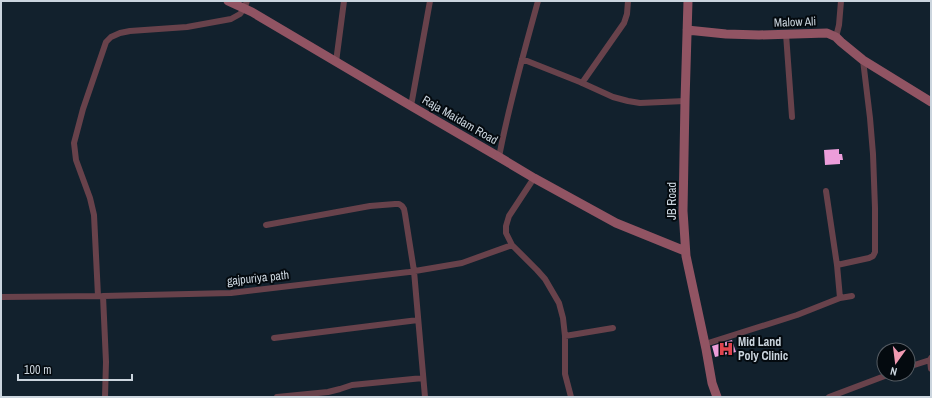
<svg xmlns="http://www.w3.org/2000/svg" width="932" height="398" font-family="'Archivo Narrow',sans-serif">
  <style>
    .building { fill: #ec9dda }
    .lines { fill: none; stroke-linecap: round; stroke-linejoin: round }
    .street { stroke: #68424b; stroke-width: 6 }
    .secondary { stroke: #915463; stroke-width: 9 }
    .labels { text-anchor: middle; stroke-width: 4; stroke-linejoin: round; paint-order: stroke }
    .street-label { font-size: 12px; fill: #cbd5de; stroke: #040a0f }
    .poi-label { font-size: 12px; font-weight: bold; fill: #cbd5de; stroke: #040a0f; text-anchor: start }
  </style>
  <rect width="100%" height="100%" fill="#12212d"/>
  <path class="building" d="M839,149V154H842L843,160H840V164L825,165L824,150Z
    M732,340L736,352L715,357L712,346Z"/>
  <g class="lines">
    <path class="street" d="M786,34L792,117
      M836,37L839,25L841,1
      M522,59L580,82L613,97L628,101L640,103L685,101
      M336,62L344,1
      M582,83L624,23L627,14L628,1
      M411,106L430,1
      M499,157C509,104 524,52 538,1
      M534,178L509,216L506,226V233L512,245L537,270L545,279L559,303L563,318L565,336V374L571,397
      M826,191L837,265L840,298
      M266,225L370,206L395,204H399L402,206L404,209L405,214L414,271L425,397
      M837,265L869,258L873,256L875,252V208L873,154L870,118L863,60
      M98,296L94,215L90,198L76,160L74,143L83,109L106,42L111,37L120,33L130,31L187,27L231,19L240,14L244,9L247,1
      M103,296L106,362L105,397
      M1,297L103,296L231,293L409,272L462,263L512,245
      M565,336L613,328
      M274,338L418,320
      M705,344L797,315L840,298L852,296
      M930,360L931,369
      M908,367L930,360L931,358
      M277,397L328,392L340,389L352,385L423,378
      M829,397L890,374"/>
    <path class="secondary" d="M228,1L252,12L411,106L499,157L534,178L616,223L685,251
      M688,1L685,101L683,211L686,256L706,349L712,383L717,397
      M687,30L726,34L759,35L827,33L836,37L841,42L863,60L931,102"/>
  </g>
  <defs>
    <g id="hospital-bare" transform="scale(1.2)"><path d="M-5-5h3v3.5h4V-5h3V5h-3V1.5h-4V5h-3Z" fill="#e0444e" stroke="#040a0f" stroke-width="2.5" paint-order="stroke"/></g>
  </defs>
  <g fill-rule="evenodd">
    <use href="#hospital-bare" x="726" y="349"/>
  </g>
  <g class="labels">
    <g class="street-label">
      <text transform="translate(795 22) rotate(-2)" y="4">Malow Ali</text>
      <text transform="translate(460 120) rotate(30)" y="4">Raja Maidam Road</text>
      <text transform="translate(672 201) rotate(-90)" y="4">JB Road</text>
      <text transform="translate(258 278) rotate(-6)" y="4">gajpuriya path</text>
    </g>
    <g class="poi-label">
      <text x="738" y="346">Mid Land<tspan x="738" dy="14">Poly Clinic</tspan></text>
    </g>
  </g>
  <rect width="932" height="398" fill="none" stroke="#cbd5de" stroke-width="4"/>
  <g transform="translate(896 362) rotate(194)"><circle r="19" fill="#040a0f" stroke="#545b62"/>
  <path d="M0-3L7 15L0 10L-7 15Z" fill="#f19ab2"/>
  <text y="-6" font-size="11" font-weight="bold" text-anchor="middle" fill="#cbd5de">N</text>
  </g>
  <path d="M18 374v6h114v-6" fill="none" stroke="#cbd5de" stroke-width="2"/>
  <text x="24" y="374" font-size="12" fill="#cbd5de" stroke="#040a0f" stroke-width="3" paint-order="stroke">100 m</text>
</svg>
